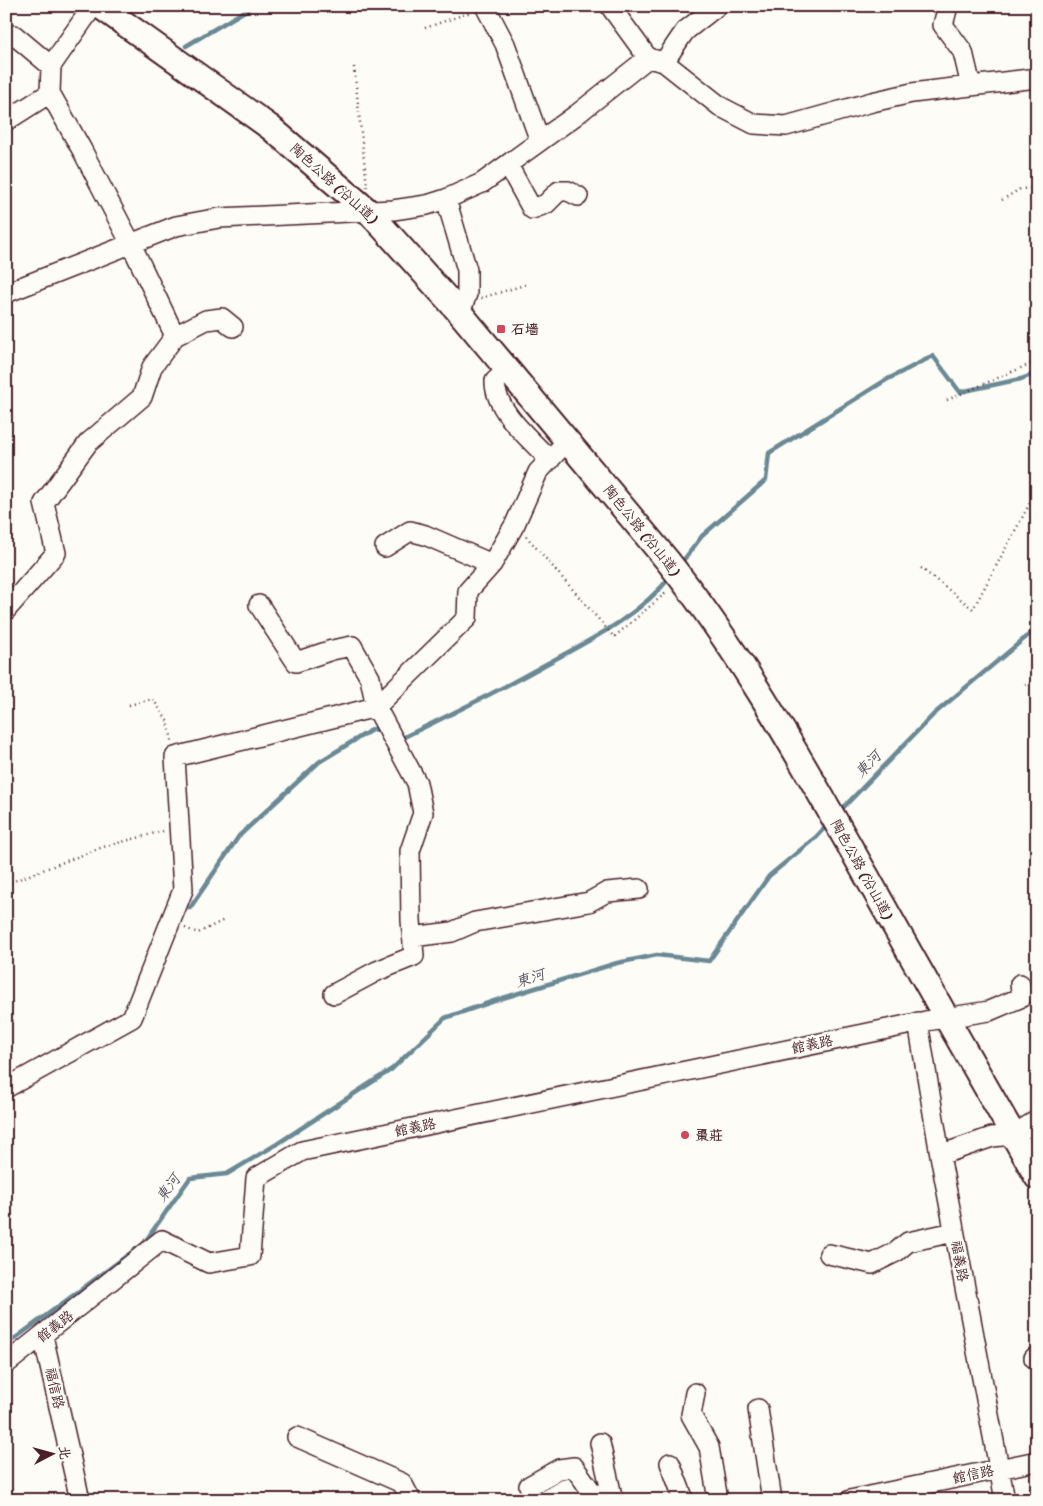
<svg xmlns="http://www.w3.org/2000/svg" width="1043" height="1506" font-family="Sriracha,'LXGW WenKai TC',sans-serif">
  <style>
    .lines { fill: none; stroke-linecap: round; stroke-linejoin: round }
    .stream { stroke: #6a8994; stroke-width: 4.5 }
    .minor-casing { stroke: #4a1f2b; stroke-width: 22 }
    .major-casing { stroke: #4a1f2b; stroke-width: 28 }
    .path { stroke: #4a1f2b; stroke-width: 2.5; stroke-dasharray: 1 4; stroke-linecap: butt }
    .minor { stroke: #fdfcf7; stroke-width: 19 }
    .major { stroke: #fdfcf7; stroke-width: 24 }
    .poi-dot { fill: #d1495b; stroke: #fdfcf7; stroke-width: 2 }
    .labels { text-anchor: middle; stroke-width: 4.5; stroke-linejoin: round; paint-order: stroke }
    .street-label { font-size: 14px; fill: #4a1f2b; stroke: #fdfcf7 }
    .poi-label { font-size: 14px; font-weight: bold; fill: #4a1f2b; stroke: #fdfcf7; text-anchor: start }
    .water-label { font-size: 15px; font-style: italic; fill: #5a5460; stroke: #fdfcf7 }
  </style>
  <rect width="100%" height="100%" fill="#fdfcf7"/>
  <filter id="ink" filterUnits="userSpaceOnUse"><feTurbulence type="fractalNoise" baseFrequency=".02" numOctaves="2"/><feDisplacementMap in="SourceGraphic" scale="10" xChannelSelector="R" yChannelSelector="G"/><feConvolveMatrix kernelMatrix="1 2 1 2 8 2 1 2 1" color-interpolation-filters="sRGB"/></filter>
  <g filter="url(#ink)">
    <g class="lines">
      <path class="stream" d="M186,46L253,6
        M679,566L702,536L766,480L769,453L886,380L933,356L960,392L1021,379L1037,373
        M399,737L402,738C452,714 500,690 548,663C592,639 639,616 671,576
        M838,813L934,714L1037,628
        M190,908L239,836L319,762L373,729L382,731
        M144,1243L190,1178L227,1174L277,1144L392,1069L445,1018L503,998L617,963L657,955L709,961L769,876L816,837L829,823
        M6,1345L136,1249"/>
      <g class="minor-casing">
        <path id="minor" d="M485,6L505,44L540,141
          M610,6L648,58
          M948,6L943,25L963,52L971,86
          M14,35L51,66
          M664,62L685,31L717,6
          M6,121L50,93
          M508,165L532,209L546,204L559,191H568L578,196
          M446,199L467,270V294L460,313
          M6,293L176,226L219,218L393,210L427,205L446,199L482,183L576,115L648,58L664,62L721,107L754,124L786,126L872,102L912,93L1037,78
          M175,336L206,320L222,318L233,327
          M508,369L495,381C494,410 531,440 550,460
          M385,547L410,531L425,535L492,564
          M259,605L296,662L332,650L352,646L370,678L376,707L417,783L423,813L410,851L411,920L414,956L377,971L334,994
          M6,610L56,553L44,503L88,443L142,397L152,367L175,336L131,244L82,150L50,93L51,66L93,6
          M412,937L452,932L475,922L589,902L607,892L639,889
          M918,1022L940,1155L1005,1500
          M6,1088L132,1018L183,890L175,757L376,707L467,618L468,591L492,564L515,524L538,472L568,440
          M940,1155L992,1137L1013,1135L1037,1120
          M829,1254L872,1264L896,1252L908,1242L954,1232
          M43,1336L80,1500
          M1034,1358H1037
          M6,1364L162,1240L209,1263L250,1256L256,1178L302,1151L926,1021L989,1011L1022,997L1020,984
          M695,1393L691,1415L709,1447L718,1500
          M758,1409L772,1500
          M297,1437L402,1483L411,1500
          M600,1443L613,1500
          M670,1463L684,1500
          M529,1486L559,1469L574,1467L592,1492L612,1500
          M850,1500L1037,1461"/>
      </g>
      <g class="major-casing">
        <path id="major" d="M100,6L271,128L369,212L460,313L667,560C744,657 805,767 866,875C922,976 980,1076 1037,1177"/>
      </g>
      <path class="path" d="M425,28L471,12
        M354,67L367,187
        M1002,200L1020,189L1037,188
        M481,298L528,284
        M947,400L1037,361
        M526,536L614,637L668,591
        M921,568L973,609L1037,490
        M1025,685L1037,679
        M129,705L153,699L168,722L172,741
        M6,884L103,847L163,831
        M185,928L198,933L224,920"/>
      <use href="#minor" class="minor"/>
      <use href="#major" class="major"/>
    </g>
  </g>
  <g class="poi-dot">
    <rect x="496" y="324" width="10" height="10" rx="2.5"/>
    <circle cx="685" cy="1135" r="5"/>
  </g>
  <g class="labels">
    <g class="street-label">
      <text transform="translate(334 183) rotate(42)" y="5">陶色公路 (沿山道)</text>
      <text transform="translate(642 530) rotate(51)" y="5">陶色公路 (沿山道)</text>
      <text transform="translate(862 869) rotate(61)" y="5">陶色公路 (沿山道)</text>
      <text transform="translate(812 1044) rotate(-12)" y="5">館義路</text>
      <text transform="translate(415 1127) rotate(-12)" y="5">館義路</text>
      <text transform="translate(960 1261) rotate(80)" y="5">福義路</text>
      <text transform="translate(55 1326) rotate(-38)" y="5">館義路</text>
      <text transform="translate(55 1388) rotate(77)" y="5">福信路</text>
      <text transform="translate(973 1474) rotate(-12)" y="5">館信路</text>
    </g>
    <g class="poi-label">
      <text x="511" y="334">石墻</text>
      <text x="695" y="1140">棗莊</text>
    </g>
    <g class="water-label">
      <text transform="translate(868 764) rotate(-46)" y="5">東河</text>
      <text transform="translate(530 978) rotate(-18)" y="5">東河</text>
      <text transform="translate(168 1188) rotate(-54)" y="5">東河</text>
    </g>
  </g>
  <rect width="1043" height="1506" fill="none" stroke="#fdfcf7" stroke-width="25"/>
  <rect x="12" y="12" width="1018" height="1481" fill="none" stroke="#4a1f2b" stroke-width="2" filter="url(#ink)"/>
  <g transform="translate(52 1454) rotate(84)" stroke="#fdfcf7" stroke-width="4" paint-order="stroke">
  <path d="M0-4L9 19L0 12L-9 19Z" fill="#4a1f2b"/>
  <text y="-8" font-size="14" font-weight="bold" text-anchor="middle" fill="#4a1f2b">北</text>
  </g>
</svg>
